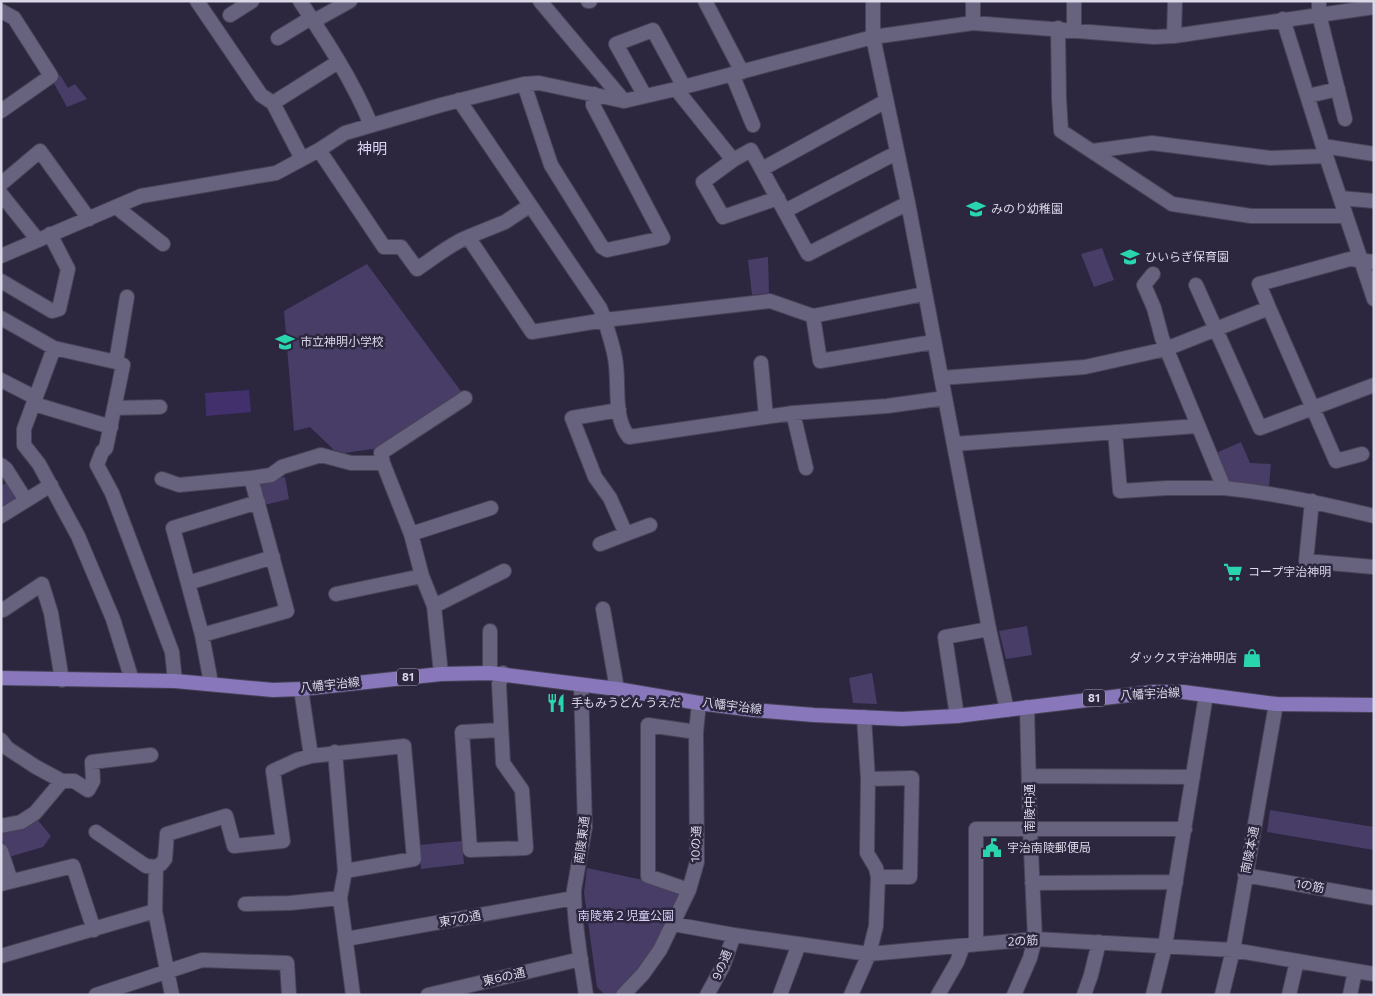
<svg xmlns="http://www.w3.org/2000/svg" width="1375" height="996" font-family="Commissioner,'Noto Sans JP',sans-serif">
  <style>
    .green { fill: #483d67 }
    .water { fill: #42306d }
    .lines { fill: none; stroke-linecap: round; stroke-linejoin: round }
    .minor-casing { stroke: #484357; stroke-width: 16 }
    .tertiary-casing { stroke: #484357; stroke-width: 16 }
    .primary-casing { stroke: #484357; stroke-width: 16 }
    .minor { stroke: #67627d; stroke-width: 14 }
    .tertiary { stroke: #67627d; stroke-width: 14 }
    .primary { stroke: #87b; stroke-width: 14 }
    .labels { text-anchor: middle; stroke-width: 5; stroke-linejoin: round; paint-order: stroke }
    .shield { fill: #2c263f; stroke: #a6a2b5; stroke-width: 1 }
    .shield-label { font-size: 11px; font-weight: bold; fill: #dad7e7 }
    .poi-label { font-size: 12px; fill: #dad7e7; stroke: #2c263f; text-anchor: start }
    .street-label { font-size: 12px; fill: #dad7e7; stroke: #2c263f }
    .park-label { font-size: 12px; fill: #d8d0f6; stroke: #2c263f }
    .quarter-label { font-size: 15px; fill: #dbd5f5; stroke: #2c263f }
  </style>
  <rect width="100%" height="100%" fill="#2c263f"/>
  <path class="green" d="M60,75L68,88L75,84L87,99L67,107L52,80Z
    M1102,248L1114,280L1094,287L1081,254Z
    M768,257L769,293L752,295L748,260Z
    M367,264L463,394L380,448L344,453L334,450L310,427L294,431L284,311Z
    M1241,442L1250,463L1271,464L1269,487L1229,483L1216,453Z
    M285,477L289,499L264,505L259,489L262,482L272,479Z
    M8,482L16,493L17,501L1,510V486Z
    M1027,626L1032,655L1006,659L999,631Z
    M872,673L877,704L853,703L849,678Z
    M1270,810L1374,827V850L1267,832Z
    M36,818L51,836L43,847L9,857L1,837L4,831Z
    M462,841L464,864L421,869L419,845Z
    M587,868L643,880L678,893L679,899L654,946L634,976L615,995H605L597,987L584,893Z"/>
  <path class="water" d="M249,390L251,412L206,416L205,393Z"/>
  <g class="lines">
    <g class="minor-casing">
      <path id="minor" d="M197,1L261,95L273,103L302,159
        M300,1C326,40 353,81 371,125
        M540,1L624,101
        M588,1H590
        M705,1L742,72
        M873,1V37L908,203L989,629L1007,710
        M973,1V23
        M1074,1V30
        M1,11L14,18L51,76L1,111
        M1319,14L1345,119
        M230,15L252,1
        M1283,19L1326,156L1374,299
        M314,21L350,1
        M1058,28L1059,99L1061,131L1172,204L1251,216H1346
        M1174,36L1175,1
        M278,38L311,18
        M732,74L753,125
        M524,84L551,165L602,247L607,250L663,238L593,105L594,94
        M676,89L733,160L751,150L808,254L908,203
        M645,96L616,44L653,30L684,87
        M1308,96L1338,89
        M459,100L600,308L605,320L770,301L813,316L820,361L933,342
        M273,103L338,62
        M1323,146L1374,154
        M319,150L384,247H401L417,269C434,258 450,244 468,237
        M1093,151L1152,143L1270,158L1326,156
        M733,160L703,182L723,217L778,198
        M762,169L886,101
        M1,184L40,151L89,219
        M1,194L37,239
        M1340,198L1374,201
        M529,206L505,222L468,237L532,332L605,320C608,333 613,345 615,358C620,382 612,417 629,437L793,413L887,406L945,398
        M116,207L163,244
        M785,211L896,153
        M1,256L141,196L276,173L319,150L345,133L441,105L524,84L539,83L624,101L676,89L873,37L973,23L1154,37L1174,36L1374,7
        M1153,274L1144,285L1154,308L1162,338L1224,488C1275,493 1324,504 1374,516
        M1,281L52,311L59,309L68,269L50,234
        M1196,285L1260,428L1374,385
        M1269,308L1336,461L1362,454
        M813,316L924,294
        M1,318L54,348L116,362L127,297
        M54,348L24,429V445L39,464L78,536L113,619L132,680
        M116,362L123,365L106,448L102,452L97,465L112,493L172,652L175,681
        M761,363L766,417
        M941,378L1085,367L1166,349L1269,308L1259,284L1350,259L1374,262
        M1,380L36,398
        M34,404L111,427
        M114,408L160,407
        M793,413L806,468
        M1115,432L1120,491L1167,488H1224
        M954,444L1197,426
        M1,465L6,469L25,499
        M162,479L179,485L251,478
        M1312,501L1306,561L1374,567
        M1,516L51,485
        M411,534L491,508
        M626,534L650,525
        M600,544L626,534L610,498L595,477L572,418L619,410
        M188,583L273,557
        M336,594L422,576
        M434,606L504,571
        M603,609L617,689
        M3,610L42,584L51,613L62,680
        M490,631V673
        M202,635L287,611L251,478L271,475L282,467L321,455L351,463H383
        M441,674L434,606L422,576L411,534L383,463L381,453L465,398
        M211,683L202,635L173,528L258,502
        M581,685L585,827L574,890C574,925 581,960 586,995
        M301,689L311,756
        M957,716L945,637L989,629
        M500,730L462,732L470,850L526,848L522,790L503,763L499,684L503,673
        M1,740L7,748L36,767L62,781H74L88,790L93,781L92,762L151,755
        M335,752L345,871L340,898L353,995
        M1030,776L1193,777
        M868,779L912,778L910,877H878
        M1,826L21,822L35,813L62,781
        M96,832L146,866L156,867L161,864L165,859L167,834L226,816L234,846L283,841L273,771L297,760L311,756L404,746L414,859L345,871
        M1,851L11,881
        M156,867L155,911L172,995
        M1245,875L1374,898
        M1032,883L1176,882
        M1,884L73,866L94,930
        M689,890L648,876V725L696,732
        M245,904L290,903L340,898
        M673,924L734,935L869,954L1035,939L1233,950L1374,974
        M346,939L574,898
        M976,944V829H1185
        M1,956L155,911
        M96,995L202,960L287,963L289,995
        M428,995L581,959
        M623,995L643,974L660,950L689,890L697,862L696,732L699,703
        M707,995L723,966L734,935
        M780,995L799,944
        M851,995L869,954L876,926L878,877L876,868L867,853L868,779L864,717
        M938,995L957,962L963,946
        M1014,995L1030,958L1035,939L1030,829L1027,707
        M1084,995L1091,975L1099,942
        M1153,995L1165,946L1206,695
        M1222,995L1233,950L1276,704
        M1289,995L1297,961
        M1350,995L1355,971"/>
    </g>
    <g class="tertiary-casing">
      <path id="tertiary" d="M1319,1V14"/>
    </g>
    <g class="primary-casing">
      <path id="primary" d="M1,678L175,681L273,690L301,689L441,674L490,673L617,689L699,703L754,710L814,715L902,719L957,716L1153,692H1183L1276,704L1374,705"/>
    </g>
    <use href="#minor" class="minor"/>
    <use href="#tertiary" class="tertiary"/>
    <use href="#primary" class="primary"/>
  </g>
  <defs>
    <g id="school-bare" transform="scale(1.5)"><path d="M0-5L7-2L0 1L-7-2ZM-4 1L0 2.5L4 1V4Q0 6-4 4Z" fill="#29d5ad" stroke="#2c263f" stroke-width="2.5" paint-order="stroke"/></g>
    <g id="supermarket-bare" transform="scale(1.5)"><path d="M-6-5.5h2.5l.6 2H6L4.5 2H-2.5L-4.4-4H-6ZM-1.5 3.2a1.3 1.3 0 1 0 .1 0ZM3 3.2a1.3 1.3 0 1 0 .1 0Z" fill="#29d5ad" stroke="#2c263f" stroke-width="2.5" paint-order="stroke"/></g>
    <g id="shop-bare" transform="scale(1.5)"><path d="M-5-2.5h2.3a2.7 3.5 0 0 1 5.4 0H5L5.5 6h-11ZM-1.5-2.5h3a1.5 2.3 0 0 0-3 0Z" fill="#29d5ad" stroke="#2c263f" stroke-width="2.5" paint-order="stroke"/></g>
    <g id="restaurant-bare" transform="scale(1.5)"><path d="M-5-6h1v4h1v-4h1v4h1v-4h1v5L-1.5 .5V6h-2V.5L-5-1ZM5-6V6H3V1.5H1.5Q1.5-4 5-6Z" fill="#29d5ad" stroke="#2c263f" stroke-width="2.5" paint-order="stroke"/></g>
    <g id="civic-bare" transform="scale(1.5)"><path d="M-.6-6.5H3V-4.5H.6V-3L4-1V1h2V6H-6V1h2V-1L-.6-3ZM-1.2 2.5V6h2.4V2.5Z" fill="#29d5ad" stroke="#2c263f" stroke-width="2.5" paint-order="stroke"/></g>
  </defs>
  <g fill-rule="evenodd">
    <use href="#school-bare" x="976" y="209"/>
    <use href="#school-bare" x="1130" y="257"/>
    <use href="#school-bare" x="285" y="342"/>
    <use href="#supermarket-bare" x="1233" y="572"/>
    <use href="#shop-bare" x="1252" y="658"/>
    <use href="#restaurant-bare" x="556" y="703"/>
    <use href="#civic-bare" x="992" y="848"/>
  </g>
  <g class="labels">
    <g class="shield">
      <rect x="397" y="668.5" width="22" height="17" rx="4"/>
      <rect x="1083" y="689.5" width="22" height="17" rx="4"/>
    </g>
    <g class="shield-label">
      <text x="408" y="681">81</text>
      <text x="1094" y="702">81</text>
    </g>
    <g class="poi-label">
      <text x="991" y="213">みのり幼稚園</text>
      <text x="1145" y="261">ひいらぎ保育園</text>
      <text x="300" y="346">市立神明小学校</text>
      <text x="1248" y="576">コープ宇治神明</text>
      <text x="1237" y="662" text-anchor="end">ダックス宇治神明店</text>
      <text x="571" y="707">手もみうどん うえだ</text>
      <text x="1007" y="852">宇治南陵郵便局</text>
    </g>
    <g class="street-label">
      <text transform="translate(330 685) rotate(-6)" y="4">八幡宇治線</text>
      <text transform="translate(1150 694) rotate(-3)" y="4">八幡宇治線</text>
      <text transform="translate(732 706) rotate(7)" y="4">八幡宇治線</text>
      <text transform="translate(1030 808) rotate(-90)" y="4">南陵中通</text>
      <text transform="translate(582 840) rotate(-83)" y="4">南陵東通</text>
      <text transform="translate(696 844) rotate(-88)" y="4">10の通</text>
      <text transform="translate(1250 850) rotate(-79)" y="4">南陵本通</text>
      <text transform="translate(1310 886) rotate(10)" y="4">1の筋</text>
      <text transform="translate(460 919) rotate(-10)" y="4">東7の通</text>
      <text transform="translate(1023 941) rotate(-3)" y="4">2の筋</text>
      <text transform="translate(722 965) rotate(-67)" y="4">9の通</text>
      <text transform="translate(504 977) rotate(-13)" y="4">東6の通</text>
    </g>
    <g class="park-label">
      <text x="626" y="920">南陵第２児童公園</text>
    </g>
    <g class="quarter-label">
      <text x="372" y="154">神明</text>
    </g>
  </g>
  <rect width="1375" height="996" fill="none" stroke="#dad7e7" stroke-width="5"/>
</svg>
